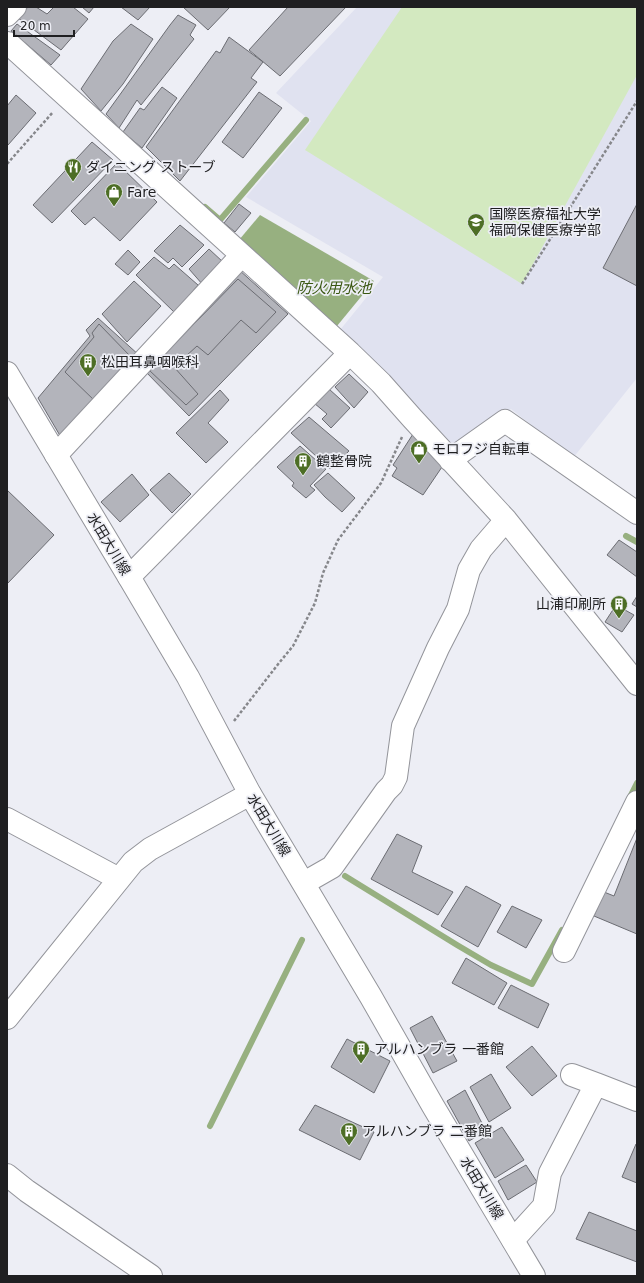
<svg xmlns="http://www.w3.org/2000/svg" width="644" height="1283" font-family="'DejaVu Sans','Noto Sans JP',sans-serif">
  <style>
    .built { fill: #e0e2f0 }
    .green { fill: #d3e9c0 }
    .water { fill: #97b080 }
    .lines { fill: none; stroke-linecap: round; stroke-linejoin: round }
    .stream { stroke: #97b080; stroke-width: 6 }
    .building { fill: #b3b4bb; stroke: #6b6c72 }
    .minor-casing { stroke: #93949a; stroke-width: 24 }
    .major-casing { stroke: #93949a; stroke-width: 24 }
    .path { stroke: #86878b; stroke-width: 2.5; stroke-dasharray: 3 2; stroke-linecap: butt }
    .minor { stroke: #fff; stroke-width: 22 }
    .major { stroke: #fff; stroke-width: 22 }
    .labels { text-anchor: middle; stroke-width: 3.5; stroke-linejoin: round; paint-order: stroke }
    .poi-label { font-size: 14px; fill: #1f1f21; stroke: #edeef5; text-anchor: start }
    .street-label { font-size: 14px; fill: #1f1f21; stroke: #edeef5 }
    .water-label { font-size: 15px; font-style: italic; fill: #3a5711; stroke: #edeef5 }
  </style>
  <rect width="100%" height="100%" fill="#edeef5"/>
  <path class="built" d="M357,7H637V378L573,458L511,409L451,451L340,330L383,277L246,197L311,121L276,93Z"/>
  <path class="green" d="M402,7H637V75L522,284L305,150Z"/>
  <path class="water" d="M260,215L374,281L337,326L239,240Z"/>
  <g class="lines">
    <path class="stream" d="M205,207L220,220L306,120
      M626,536L637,542
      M629,799L637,783
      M345,876L457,945L491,965L532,984L562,930
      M210,1126L302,940"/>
  </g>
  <path class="building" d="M28,7H36L47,14L54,7H73L88,19L61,50L18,18Z
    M82,7H94L89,13Z
    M121,7H150L138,20Z
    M183,7H230L208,30Z
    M288,7H346L280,76L249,50Z
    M178,15L196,25L190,35L194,39L141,105L137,100L119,128L106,114L170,25Z
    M17,24L60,55L51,65L11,31Z
    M131,24L153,39L123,84L101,111L81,89L113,41Z
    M229,37L263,62L251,78L257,82L180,181L146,147L216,51L220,53Z
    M162,87L177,98L142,148L123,132L140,108L144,110Z
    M259,92L282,108L243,158L222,142Z
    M16,95L36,113L8,145L7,144V106Z
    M92,142L113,160L52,223L33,205Z
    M117,163L157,202L120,241L94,217L85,225L71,211Z
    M239,204L251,213L235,232L224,223Z
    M637,204V286L603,268Z
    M180,225L204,245L182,267L173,258L168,263L154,251Z
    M209,249L223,262L203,285L189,269Z
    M128,250L140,262L128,275L115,264Z
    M154,257L169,269L174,264L198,285L175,313L136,275Z
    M238,269L288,314L189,416L144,370Z
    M238,279L276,312L256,333L241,320L208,355L197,346L174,367L198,394L186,405L149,370Z
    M134,281L161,306L127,342L102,314Z
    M98,318L140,356L62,439L38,398L90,336L86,330Z
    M99,324L131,357L96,402L65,372L94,337L92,333Z
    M349,374L368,392L354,408L335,387Z
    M329,389L350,408L331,428L322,419L327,414L314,403Z
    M220,390L229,400L208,423L228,442L206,463L176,433Z
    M309,417L349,451L330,469L291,433Z
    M413,434L444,464L423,495L392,476L397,468L393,465Z
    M300,446L326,469L310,486L315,490L306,498L292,486L294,483L277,467Z
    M169,473L191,494L172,513L150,490Z
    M328,473L355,498L342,512L325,497L314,485Z
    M132,474L149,495L120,522L101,502Z
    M7,490L54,535L7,584Z
    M619,540L637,552V577L607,555Z
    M637,596V607L632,604Z
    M616,605L634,615L622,632L605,622Z
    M397,834L422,846L412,872L453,892L438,915L371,879Z
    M637,838V934L594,916L604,892L614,896Z
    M466,886L501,905L478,947L441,926Z
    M512,906L542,920L526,948L497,932Z
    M466,958L507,983L494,1005L452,983Z
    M511,985L549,1004L538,1028L498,1008Z
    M432,1016L457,1061L433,1073L410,1028Z
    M347,1039L390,1061L374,1093L331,1067Z
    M532,1046L557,1076L532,1096L506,1067Z
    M491,1074L511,1108L489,1122L470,1087Z
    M465,1090L486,1131L469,1141L447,1101Z
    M315,1105L374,1132L360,1160L299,1130Z
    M502,1127L524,1160L495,1178L475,1143Z
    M636,1144L637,1145V1183L622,1177Z
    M526,1165L537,1182L508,1200L498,1181Z
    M589,1212L637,1231V1262L576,1239Z"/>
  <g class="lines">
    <g class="minor-casing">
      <path id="minor" d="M7,15L15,7
        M8,43L350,353L381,383L412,418L506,520L637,684
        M56,455L242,255
        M450,460L505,421L637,513
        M129,577L350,353
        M7,819L119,879
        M304,883L332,867L386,791L392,785L396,777L403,726L438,648L458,609L469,570L481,549L506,520
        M564,951L637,802
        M7,1018L133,862L150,849L250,794
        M596,1084L637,1100
        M7,1175L27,1191L151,1276
        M513,1240L544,1206L550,1173L596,1084L572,1075"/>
    </g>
    <g class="major-casing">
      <path id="major" d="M7,373L129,577L188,677L250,794L371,997L433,1106L534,1276"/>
    </g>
    <path class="path" d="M7,164L53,112
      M522,284L637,101
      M234,721L279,663L293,646L315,603L323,573L338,540L381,483L402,437"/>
    <use href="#minor" class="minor"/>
    <use href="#major" class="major"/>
  </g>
  <defs>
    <g id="restaurant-pin" transform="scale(0.9)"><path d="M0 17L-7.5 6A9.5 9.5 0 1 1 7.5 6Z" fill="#4d6e25" stroke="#edeef5"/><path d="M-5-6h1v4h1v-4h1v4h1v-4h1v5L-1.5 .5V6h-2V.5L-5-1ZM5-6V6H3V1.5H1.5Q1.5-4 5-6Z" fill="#fff"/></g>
    <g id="shop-pin" transform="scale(0.9)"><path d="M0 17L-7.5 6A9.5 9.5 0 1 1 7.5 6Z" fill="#4d6e25" stroke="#edeef5"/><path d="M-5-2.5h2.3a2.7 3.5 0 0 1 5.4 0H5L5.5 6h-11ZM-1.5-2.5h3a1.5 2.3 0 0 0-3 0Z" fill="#fff"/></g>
    <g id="university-pin" transform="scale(0.9)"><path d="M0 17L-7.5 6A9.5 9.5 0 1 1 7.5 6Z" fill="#4d6e25" stroke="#edeef5"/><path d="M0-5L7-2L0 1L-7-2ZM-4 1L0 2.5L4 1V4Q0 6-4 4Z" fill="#fff"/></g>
    <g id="building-pin" transform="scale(0.9)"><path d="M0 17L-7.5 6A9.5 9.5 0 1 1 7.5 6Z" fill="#4d6e25" stroke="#edeef5"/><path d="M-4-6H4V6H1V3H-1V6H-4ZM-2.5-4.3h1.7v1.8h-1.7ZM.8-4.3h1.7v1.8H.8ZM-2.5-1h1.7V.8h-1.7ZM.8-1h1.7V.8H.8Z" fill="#fff"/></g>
  </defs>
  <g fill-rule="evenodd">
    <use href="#restaurant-pin" x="73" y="167"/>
    <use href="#shop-pin" x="114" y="192"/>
    <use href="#university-pin" x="476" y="222"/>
    <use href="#building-pin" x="88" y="362"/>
    <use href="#shop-pin" x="419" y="449"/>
    <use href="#building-pin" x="303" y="461"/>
    <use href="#building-pin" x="619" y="604"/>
    <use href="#building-pin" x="361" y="1049"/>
    <use href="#building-pin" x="349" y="1131"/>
  </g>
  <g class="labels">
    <g class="poi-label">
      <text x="86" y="172">ダイニング ストーブ</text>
      <text x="127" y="197">Fare</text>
      <text x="489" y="219">国際医療福祉大学<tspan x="489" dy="16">福岡保健医療学部</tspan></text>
      <text x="101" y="367">松田耳鼻咽喉科</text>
      <text x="432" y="454">モロフジ自転車</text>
      <text x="316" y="466">鶴整骨院</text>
      <text x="606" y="609" text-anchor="end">山浦印刷所</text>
      <text x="374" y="1054">アルハンブラ 一番館</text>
      <text x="362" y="1136">アルハンブラ 二番館</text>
    </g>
    <g class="street-label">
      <text transform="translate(109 544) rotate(59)" y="5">水田大川線</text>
      <text transform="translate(269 825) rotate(59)" y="5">水田大川線</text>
      <text transform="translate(482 1188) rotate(59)" y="5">水田大川線</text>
    </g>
    <g class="water-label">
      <text x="334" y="293">防火用水池</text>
    </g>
  </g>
  <rect width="644" height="1283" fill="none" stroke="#1f1f21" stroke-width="16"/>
  <path d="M14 30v6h60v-6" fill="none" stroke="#1f1f21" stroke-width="2"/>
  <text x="20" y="30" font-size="12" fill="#1f1f21" stroke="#edeef5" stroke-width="3" paint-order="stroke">20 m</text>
</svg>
